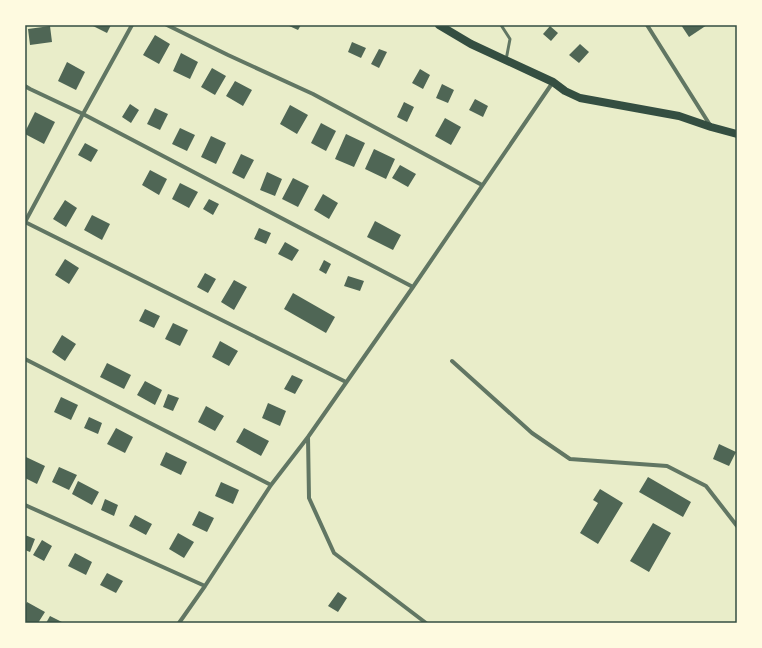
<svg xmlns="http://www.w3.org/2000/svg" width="762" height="648" font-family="'Open Sans',sans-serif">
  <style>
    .building { fill: #4f6655 }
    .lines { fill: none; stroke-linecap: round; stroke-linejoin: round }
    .service { stroke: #617663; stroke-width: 3 }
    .minor { stroke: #617663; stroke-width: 4 }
    .secondary { stroke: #344e41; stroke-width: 8 }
    .neatline { fill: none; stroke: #344e41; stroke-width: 1.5 }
  </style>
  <rect width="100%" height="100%" fill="#e9edc9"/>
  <path class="building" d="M91,25H111L107,33Z
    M287,25H301L298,30Z
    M681,25H707L689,37Z
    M50,26L52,42L30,45L28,29Z
    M550,26L558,33L551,41L543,34Z
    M155,35L170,44L159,64L143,55Z
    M352,42L366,48L361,58L348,52Z
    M580,44L589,52L579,63L569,55Z
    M379,49L387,52L379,68L371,64Z
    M181,53L198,62L190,79L173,71Z
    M67,62L85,72L76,90L58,81Z
    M212,68L226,76L215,95L201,87Z
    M420,69L430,75L423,89L412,83Z
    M235,81L252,90L243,106L226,96Z
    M442,84L454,90L448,103L436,98Z
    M475,99L488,106L483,117L469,110Z
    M404,102L414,107L407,122L397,117Z
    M130,104L139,110L131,123L122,117Z
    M290,105L308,115L297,134L280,124Z
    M155,108L168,114L160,130L147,124Z
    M35,112L55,122L44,144L25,134V132Z
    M445,118L461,127L451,145L435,136Z
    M321,123L336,131L326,151L311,143Z
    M180,128L195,135L187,151L172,144Z
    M346,134L365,143L354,167L335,159Z
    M211,136L226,143L216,164L201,157Z
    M85,143L98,150L91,162L78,155Z
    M374,149L395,159L386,179L365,169Z
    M241,154L254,160L244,179L232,173Z
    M400,165L416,174L408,187L392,178Z
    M150,170L167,179L159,195L142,185Z
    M267,172L282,179L275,196L260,190Z
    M293,178L309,186L298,207L282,199Z
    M180,183L198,192L189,208L172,199Z
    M323,194L338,203L329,219L314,210Z
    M209,199L219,204L213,215L203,209Z
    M65,200L77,208L66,227L53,219Z
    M92,215L110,224L102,240L84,230Z
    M375,221L401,235L393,250L367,237Z
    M259,228L271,233L266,244L254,239Z
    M285,242L299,250L292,261L278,254Z
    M65,259L79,268L69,284L55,275Z
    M324,260L331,264L326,274L319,270Z
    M205,273L216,279L208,293L197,287Z
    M348,276L364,281L360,291L344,286Z
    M234,280L247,287L234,310L221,302Z
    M293,293L335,317L326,333L284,309Z
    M145,309L160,316L154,328L139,321Z
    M173,323L188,330L180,346L165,339Z
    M62,335L76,344L65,361L52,352Z
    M220,341L238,351L229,366L212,357Z
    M107,363L131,375L124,389L100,377Z
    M292,375L303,380L295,394L284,389Z
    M145,381L162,390L155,405L137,395Z
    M168,394L179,398L173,411L163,407Z
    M61,397L78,405L71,420L54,412Z
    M268,403L286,411L280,426L262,418Z
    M206,406L224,416L215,431L198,422Z
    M89,417L102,423L98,434L84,428Z
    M116,428L133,437L125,453L107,444Z
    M244,428L269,441L261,456L236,442Z
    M719,444L736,452L729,466L713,459Z
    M166,452L187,462L181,475L160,465Z
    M26,457L45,466L37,484L25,478Z
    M59,467L77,475L69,490L52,482Z
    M648,477L691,502L683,517L639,492Z
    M78,481L99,492L92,505L72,494Z
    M221,482L239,490L233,504L215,496Z
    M600,489L623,503L598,544L580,533L598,503L593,500Z
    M105,499L118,505L114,516L101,510Z
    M199,511L214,518L207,532L192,525Z
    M135,515L152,524L146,535L129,526Z
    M653,523L671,533L649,572L630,561Z
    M178,533L194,542L184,558L169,549Z
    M25,535L35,539L30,552L25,550Z
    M42,540L52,546L44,561L33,555Z
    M75,553L92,562L86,575L68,566Z
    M107,573L123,581L116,593L100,585Z
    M338,592L347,598L338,612L328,606Z
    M27,602L45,612L38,623H28L25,621V606Z
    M50,616L64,623H46Z"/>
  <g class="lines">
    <path class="service" d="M501,25L510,39L506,60"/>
    <path class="minor" d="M167,25L228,55L313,94L482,185
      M647,25L710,125
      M25,86L30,89L83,114L413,287
      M25,222L346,382
      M25,222L83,114L132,25
      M25,359L271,485
      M452,361L532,433L570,459L667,466L706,486L737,526
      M308,437L309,498L334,553L426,623
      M25,505L205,586
      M179,623L205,586L271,485L308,437L413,287L553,82"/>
    <path class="secondary" d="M439,25L471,44L553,82L565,91L580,98L679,116L711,127L737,134"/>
  </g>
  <rect width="762" height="648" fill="none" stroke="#fefae0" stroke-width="52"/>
  <rect x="26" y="26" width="710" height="596" class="neatline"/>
</svg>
